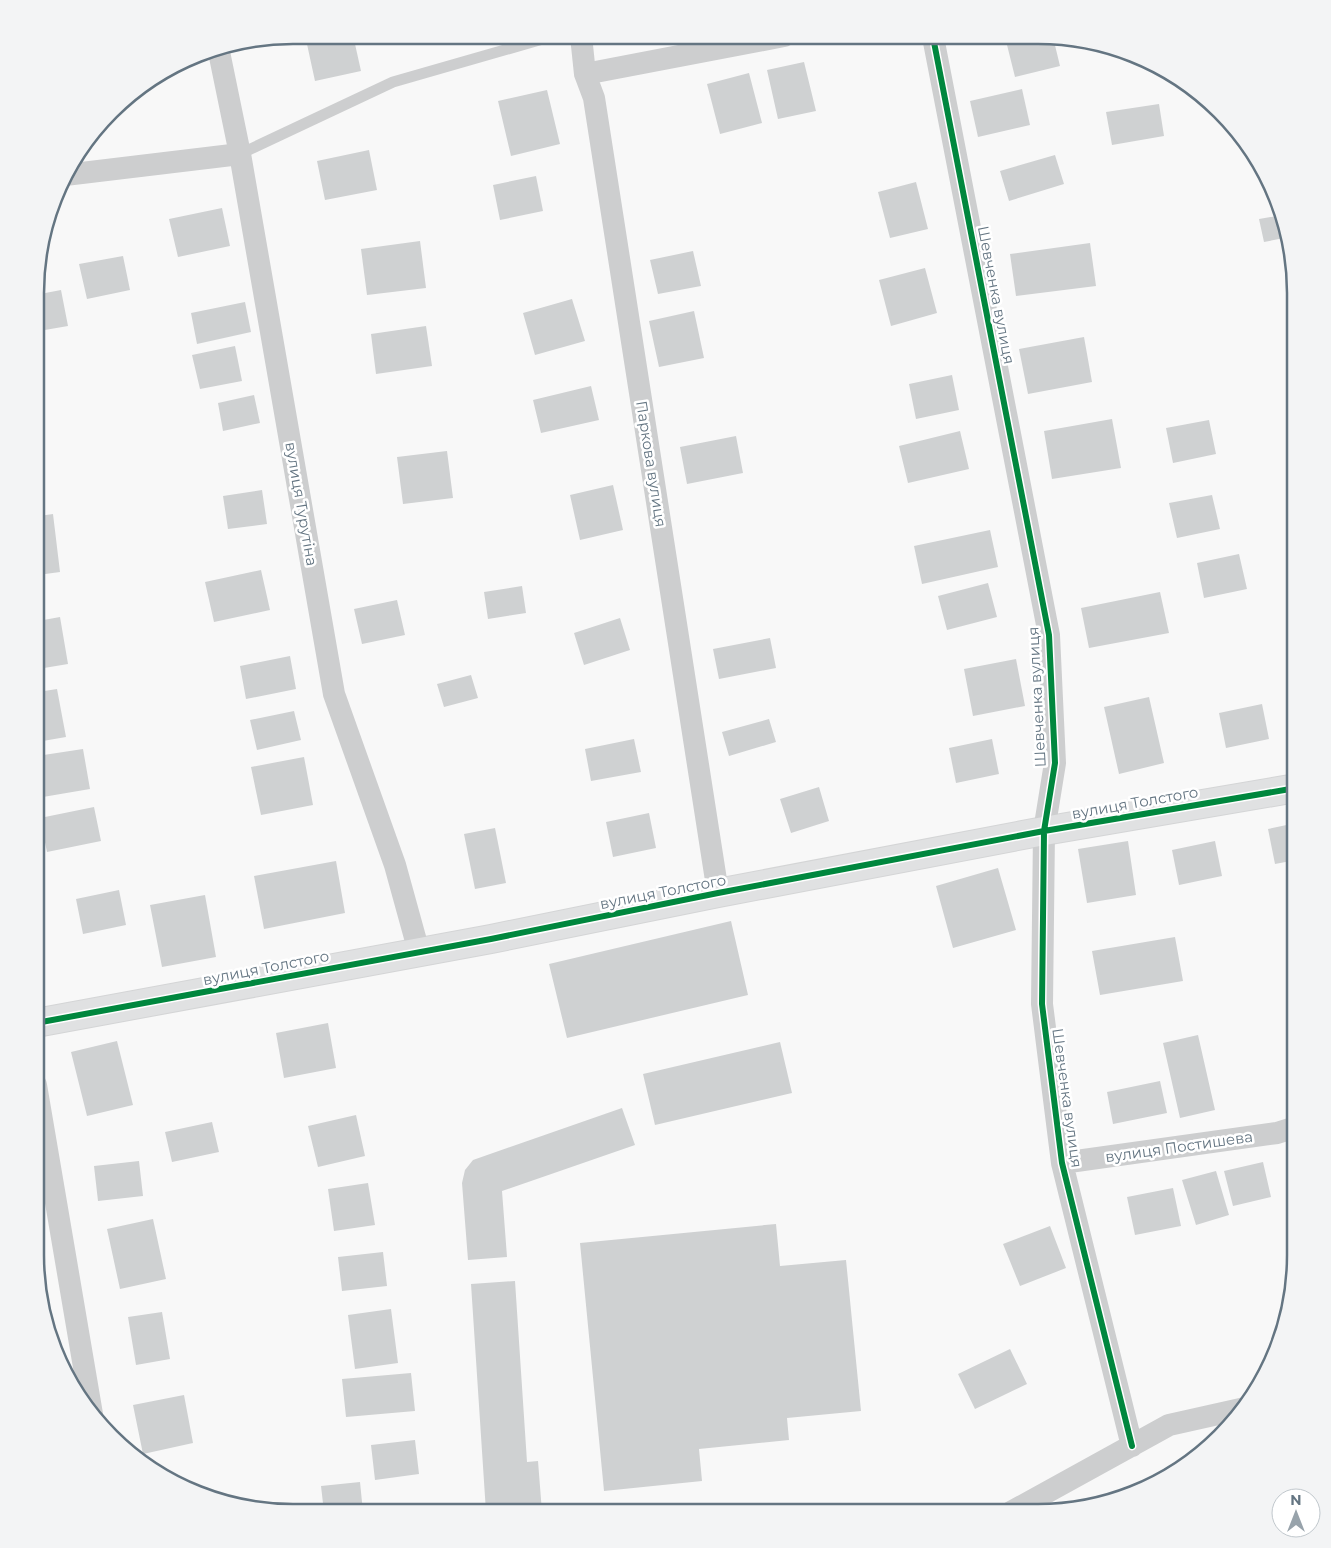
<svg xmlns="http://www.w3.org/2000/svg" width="1331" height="1548" font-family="Montserrat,sans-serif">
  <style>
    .building { fill: #cfd1d2 }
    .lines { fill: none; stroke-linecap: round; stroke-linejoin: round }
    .secondary-casing { stroke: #d4d5d6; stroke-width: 30 }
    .lane { stroke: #cdcecf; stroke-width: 11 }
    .street { stroke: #cdcecf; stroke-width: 22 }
    .secondary { stroke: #e0e1e2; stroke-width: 28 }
    .cycleway-casing { stroke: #fff; stroke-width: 9 }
    .cycleway { stroke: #00873e; stroke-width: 6 }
    .labels { text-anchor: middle; stroke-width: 5; stroke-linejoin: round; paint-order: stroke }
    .street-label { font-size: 15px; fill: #647582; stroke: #fff }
    .rim { fill: none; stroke: #647582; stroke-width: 2.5 }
  </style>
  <rect width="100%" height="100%" fill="#f8f8f8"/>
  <path class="building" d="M305,35H353L361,71L315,81Z
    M1005,37H1053L1060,66L1015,77Z
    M804,62L816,111L778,119L767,70Z
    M749,73L762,123L720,134L707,84Z
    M1022,89L1030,125L978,137L970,101Z
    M547,90L560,144L511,156L498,101Z
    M1159,104L1164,136L1112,145L1106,112Z
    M369,150L377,190L325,200L317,161Z
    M1055,155L1064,184L1009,201L1000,171Z
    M536,176L543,211L500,220L493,185Z
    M916,182L928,229L890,238L878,192Z
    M222,208L230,246L178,257L169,219Z
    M1283,215L1289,237L1264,242L1259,219Z
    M420,241L426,288L367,295L361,249Z
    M1090,243L1096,286L1016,296L1010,254Z
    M693,251L701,286L658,294L650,260Z
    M123,256L130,290L87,299L79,264Z
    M925,268L937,313L891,326L879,280Z
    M61,290L68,326L39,331L40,294Z
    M572,299L585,341L535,355L523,313Z
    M245,302L251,332L197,344L191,313Z
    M694,311L704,358L659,367L649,321Z
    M426,326L432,366L376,374L371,334Z
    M1084,337L1092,382L1028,394L1019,349Z
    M235,346L242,381L200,389L192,355Z
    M952,375L959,410L916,419L909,384Z
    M591,386L599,420L541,433L533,400Z
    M254,395L260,423L223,431L218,403Z
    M1112,419L1121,468L1052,479L1044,431Z
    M1209,420L1216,454L1173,463L1166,428Z
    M960,431L969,469L908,483L899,446Z
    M736,436L743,473L687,484L680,447Z
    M447,451L453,498L403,504L397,457Z
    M613,485L623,530L580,540L570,495Z
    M262,490L267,524L228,529L223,496Z
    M1212,495L1220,529L1177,538L1169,503Z
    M53,514L60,572L38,575L39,516Z
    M990,530L998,567L922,584L914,546Z
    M1239,554L1247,589L1204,598L1197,563Z
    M261,570L270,610L214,622L205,582Z
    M988,583L997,617L947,630L938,596Z
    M522,586L526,613L488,619L484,592Z
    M1160,592L1169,633L1089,648L1081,608Z
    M397,600L405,635L362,644L354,609Z
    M60,617L68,664L38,669V621Z
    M620,618L630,650L584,665L574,633Z
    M770,638L776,668L719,679L713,649Z
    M290,656L296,689L246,699L240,666Z
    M1016,659L1025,706L973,716L964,669Z
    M471,675L478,698L444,707L437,684Z
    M57,689L66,737L37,742L38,692Z
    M1296,696V720H1295L1290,698Z
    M1149,697L1164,763L1119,774L1104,707Z
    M1262,704L1269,739L1226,748L1219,713Z
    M294,711L301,740L257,750L250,720Z
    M769,719L776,742L729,756L722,732Z
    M634,739L641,772L591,781L585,749Z
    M992,739L999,774L956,783L949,748Z
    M83,749L90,789L37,798V756Z
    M304,757L313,805L261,815L251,767Z
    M819,787L829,821L791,833L780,799Z
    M94,807L101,841L47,852L40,818Z
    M649,813L656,848L613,857L606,822Z
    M1296,823V860L1275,864L1268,829Z
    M495,828L506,883L475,889L464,834Z
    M1128,841L1136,895L1087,903L1078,849Z
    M1215,841L1222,876L1179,885L1172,850Z
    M336,861L345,913L264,929L254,876Z
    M998,868L1016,930L953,948L936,886Z
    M119,890L126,925L83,934L76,899Z
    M205,895L216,957L162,967L150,905Z
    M731,921L748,995L567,1038L549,964Z
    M1175,937L1183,981L1100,995L1092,951Z
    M328,1023L336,1068L284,1078L276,1033Z
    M1198,1035L1215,1110L1180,1118L1163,1043Z
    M117,1041L133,1105L87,1116L71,1052Z
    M780,1042L792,1093L655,1125L643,1074Z
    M1160,1081L1167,1113L1113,1124L1107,1092Z
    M622,1108L635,1145L502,1191L507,1257L468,1260L462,1183L465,1170L473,1160Z
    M356,1115L365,1156L318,1167L308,1126Z
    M212,1122L219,1152L172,1162L165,1132Z
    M139,1161L143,1196L98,1201L94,1166Z
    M1263,1162L1271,1197L1233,1206L1224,1171Z
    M1216,1171L1229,1215L1196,1225L1182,1180Z
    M368,1183L375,1225L334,1231L328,1189Z
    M1173,1188L1181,1226L1135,1235L1127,1197Z
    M153,1219L166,1279L120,1289L107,1229Z
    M776,1224L780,1266L846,1260L861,1411L787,1418L789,1440L699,1449L702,1481L604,1491L580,1243Z
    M1050,1226L1066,1268L1020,1286L1003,1244Z
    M383,1252L387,1286L342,1291L338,1257Z
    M515,1281L527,1462L538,1461L542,1512H486L471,1284Z
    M391,1309L398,1363L355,1369L348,1315Z
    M162,1312L170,1359L136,1365L128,1317Z
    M1010,1349L1027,1384L975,1409L958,1374Z
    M411,1373L415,1411L346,1417L342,1379Z
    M184,1395L193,1443L143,1454L133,1405Z
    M415,1440L419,1474L375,1480L371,1445Z
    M360,1482L363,1512H324L321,1486Z"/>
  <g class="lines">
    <g class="secondary-casing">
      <path id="secondary" d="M36,1023L491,939L718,893L1044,831L1296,788"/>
    </g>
    <path class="lane" d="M240,154L393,82L553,36"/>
    <path class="street" d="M581,36L585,74L594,98L718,893
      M933,37L1049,635L1055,763L1044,831L1042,1004L1062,1163L1132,1446
      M218,47L240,154L334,694L395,865L419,952
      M585,74L784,36
      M65,175L240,154
      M36,1085L92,1414
      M1062,1163L1277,1133L1296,1127
      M1011,1512L1169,1425L1245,1408"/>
    <use href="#secondary" class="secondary"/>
    <g class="cycleway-casing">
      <path id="cycleway" d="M933,37L1049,635L1055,763L1044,831L1042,1004L1062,1163L1132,1446
        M36,1023L491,939L718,893L1044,831L1296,788"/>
    </g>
    <use href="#cycleway" class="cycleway"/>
  </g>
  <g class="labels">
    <g class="street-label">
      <text transform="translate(996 295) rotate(79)" y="5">Шевченка вулиця</text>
      <text transform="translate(651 464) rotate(81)" y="5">Паркова вулиця</text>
      <text transform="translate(301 504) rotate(80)" y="5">вулиця Турутіна</text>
      <text transform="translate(1037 697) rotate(-93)" y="5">Шевченка вулиця</text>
      <text transform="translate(1135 803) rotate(-10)" y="5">вулиця Толстого</text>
      <text transform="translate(663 892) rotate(-11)" y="5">вулиця Толстого</text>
      <text transform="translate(266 968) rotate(-11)" y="5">вулиця Толстого</text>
      <text transform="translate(1067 1098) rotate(82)" y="5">Шевченка вулиця</text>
      <text transform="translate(1179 1147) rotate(-8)" y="5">вулиця Постишева</text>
    </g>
  </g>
  <path d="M0 0H1331V1548H0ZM293 44H1038A249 249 0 0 1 1287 293V1255A249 249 0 0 1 1038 1504H293A249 249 0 0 1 44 1255V293A249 249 0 0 1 293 44Z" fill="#f3f4f5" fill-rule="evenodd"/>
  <path class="rim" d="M293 44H1038A249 249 0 0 1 1287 293V1255A249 249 0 0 1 1038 1504H293A249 249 0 0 1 44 1255V293A249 249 0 0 1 293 44Z"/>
  <g transform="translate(1296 1513)"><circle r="24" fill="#ffffff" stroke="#c1c8cd"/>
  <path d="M0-4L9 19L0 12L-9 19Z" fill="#98a3ab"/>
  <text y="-8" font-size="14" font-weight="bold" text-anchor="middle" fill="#647582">N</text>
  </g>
</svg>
